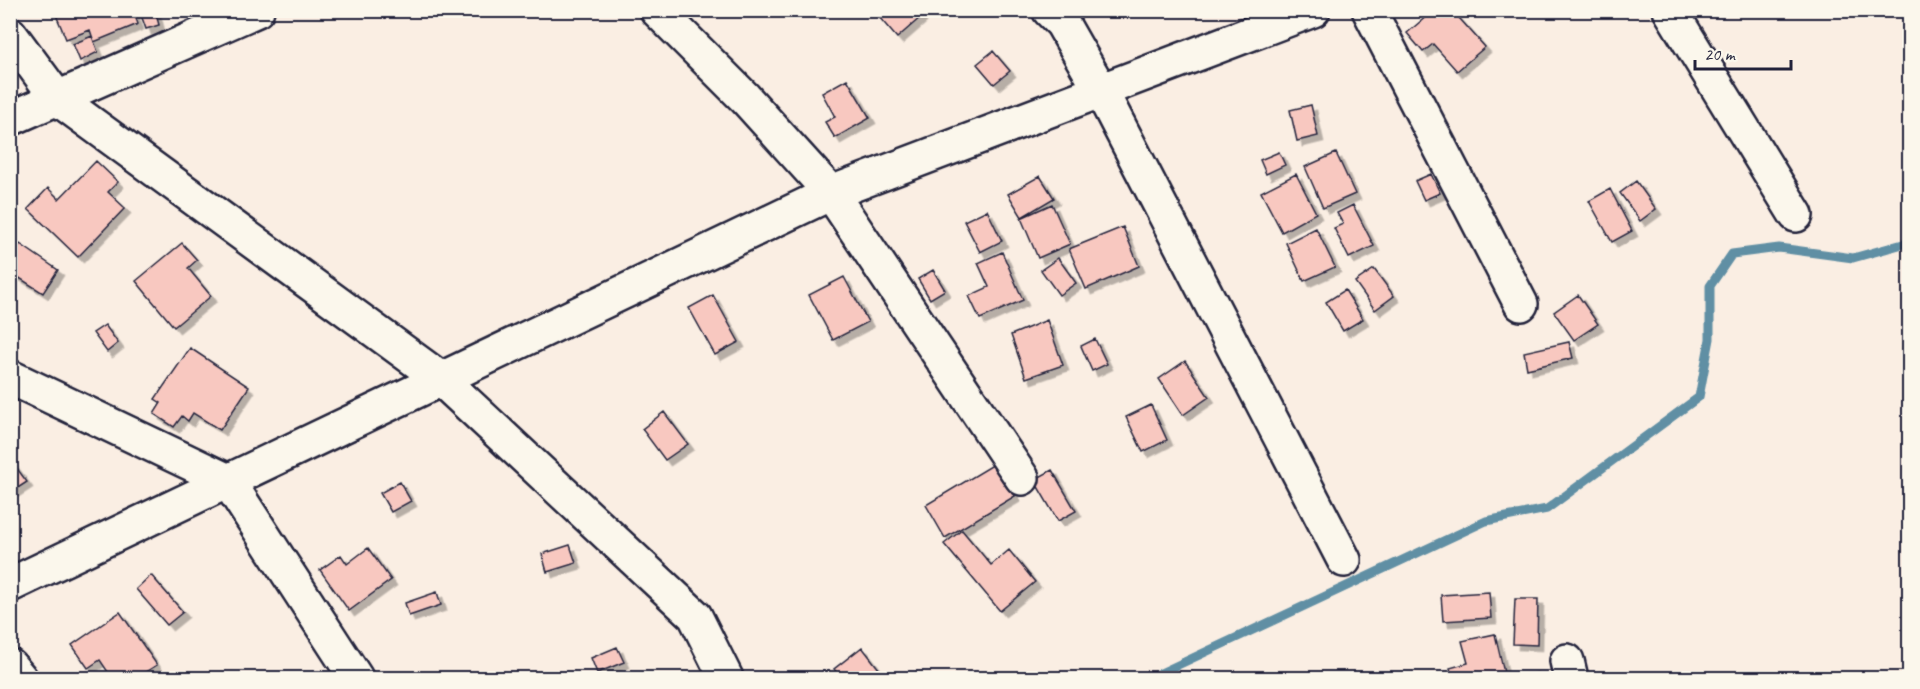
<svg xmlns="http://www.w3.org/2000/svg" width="1920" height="689" font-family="Caveat,sans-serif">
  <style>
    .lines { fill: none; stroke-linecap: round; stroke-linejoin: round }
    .stream { stroke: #608fa4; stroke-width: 9 }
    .building { fill: #f8c8c0; stroke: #22223b; stroke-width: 1.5; filter: url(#shadow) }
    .minor-casing { stroke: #22223b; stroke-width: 38 }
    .minor { stroke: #fbf7ec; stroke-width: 33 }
  </style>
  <defs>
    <filter id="shadow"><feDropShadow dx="5.5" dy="5.5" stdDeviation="0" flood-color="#0004"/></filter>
  </defs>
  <rect width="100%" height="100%" fill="#faeee3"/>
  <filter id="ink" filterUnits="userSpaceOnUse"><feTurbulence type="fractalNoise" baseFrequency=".0167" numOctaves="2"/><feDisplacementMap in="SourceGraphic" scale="12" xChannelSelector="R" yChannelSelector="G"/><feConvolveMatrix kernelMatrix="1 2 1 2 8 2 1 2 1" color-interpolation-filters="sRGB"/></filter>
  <g filter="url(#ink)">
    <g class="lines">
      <path class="stream" d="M1150,678L1486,521L1547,509L1699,397L1710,339V286L1732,254L1779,248L1853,258L1910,242"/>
    </g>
    <path class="building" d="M54,10H133L138,24L94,42L90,30L66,39Z
      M144,10H155L159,25L146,29L140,12Z
      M873,10H915L921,17L897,38Z
      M1434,10H1452L1485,47L1457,71L1433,44L1423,52L1407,33Z
      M92,36L98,52L80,61L73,44Z
      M993,51L1010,71L994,84L977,64Z
      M847,79L870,118L835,138L825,122L835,117L822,93Z
      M1311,105L1318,136L1297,141L1290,110Z
      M1279,152L1285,165L1266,174L1260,160Z
      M1336,153L1355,194L1323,208L1305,167Z
      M96,161L118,182L108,192L125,208L78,257L28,209L48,188L59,199Z
      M1296,174L1316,213L1282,232L1261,192Z
      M1431,174L1440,193L1424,200L1415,181Z
      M1040,176L1054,198L1022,217L1008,194Z
      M1636,181L1656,209L1640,221L1620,193Z
      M1610,189L1632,231L1612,242L1589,201Z
      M1052,204L1070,244L1038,258L1021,218Z
      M1353,205L1374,246L1349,258L1334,228L1343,224L1337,213Z
      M987,210L1002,241L980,252L964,221Z
      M1123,227L1139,266L1086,289L1069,249Z
      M1316,228L1335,267L1304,281L1286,243Z
      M182,243L197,260L188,268L211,296L174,327L136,281Z
      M20,244L58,270L43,293L10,272V259Z
      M1002,252L1023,300L980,319L969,296L989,287L978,263Z
      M1058,258L1076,283L1059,295L1041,270Z
      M1374,269L1394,296L1375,310L1355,282Z
      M933,270L945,290L930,299L918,279Z
      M844,277L868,322L833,340L809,295Z
      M1345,290L1363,319L1343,331L1326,302Z
      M713,295L739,342L715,355L689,308Z
      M1578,295L1598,324L1574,340L1554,312Z
      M1047,320L1063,365L1026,378L1011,335Z
      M105,325L118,343L107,352L93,333Z
      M1095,339L1107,364L1092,371L1081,346Z
      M1569,342L1573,358L1527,369L1524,352Z
      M190,348L249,387L220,430L193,413L188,421L182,416L174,427L154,414L161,403L155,399Z
      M1185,361L1209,397L1183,415L1159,379Z
      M1151,405L1167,440L1143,452L1126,417Z
      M664,412L688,444L665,460L642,429Z
      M10,459L27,482L10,493Z
      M996,463L1015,496L945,538L926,505Z
      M1052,470L1076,511L1058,521L1034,480Z
      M400,482L411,501L391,512L380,493Z
      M962,530L991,565L1009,550L1035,582L1000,611L944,544Z
      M570,545L576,563L547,572L542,554Z
      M368,548L391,580L349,611L320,570L341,555L347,564Z
      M151,575L183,612L167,625L136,589Z
      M437,592L441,605L409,616L405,603Z
      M1489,592L1491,618L1443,621L1441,595Z
      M1515,599H1538L1537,645L1513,644Z
      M120,612L157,665L136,678H112L100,660L88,668L72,645Z
      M1495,634L1505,677L1452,678L1450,668L1468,663L1462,641Z
      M617,647L624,662L597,673L591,658Z
      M862,647L886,678H841L834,669Z
      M1537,673L1538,678H1516Z"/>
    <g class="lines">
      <g class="minor-casing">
        <path id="minor" d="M657,10L745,98L831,193L1022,478
          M1049,10L1062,23L1101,91L1344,560
          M1369,10L1521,304
          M1670,10L1796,215
          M10,34L58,99L441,379L695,616L726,678
          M10,119L257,10
          M10,377L228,481L356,678
          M10,585L831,193L1313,10
          M1567,661L1571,678
          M10,666L20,678"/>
      </g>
      <use href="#minor" class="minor"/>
    </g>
  </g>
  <rect width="1920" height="689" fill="none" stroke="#fbf7ec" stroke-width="36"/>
  <rect x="18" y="18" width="1884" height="653" fill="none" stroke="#22223b" stroke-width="2" filter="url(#ink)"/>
  <path d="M1695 60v9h96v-9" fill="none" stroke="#22223b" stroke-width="3"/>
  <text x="1704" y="60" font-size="18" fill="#22223b" stroke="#fbf7ec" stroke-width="4.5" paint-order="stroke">20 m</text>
</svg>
